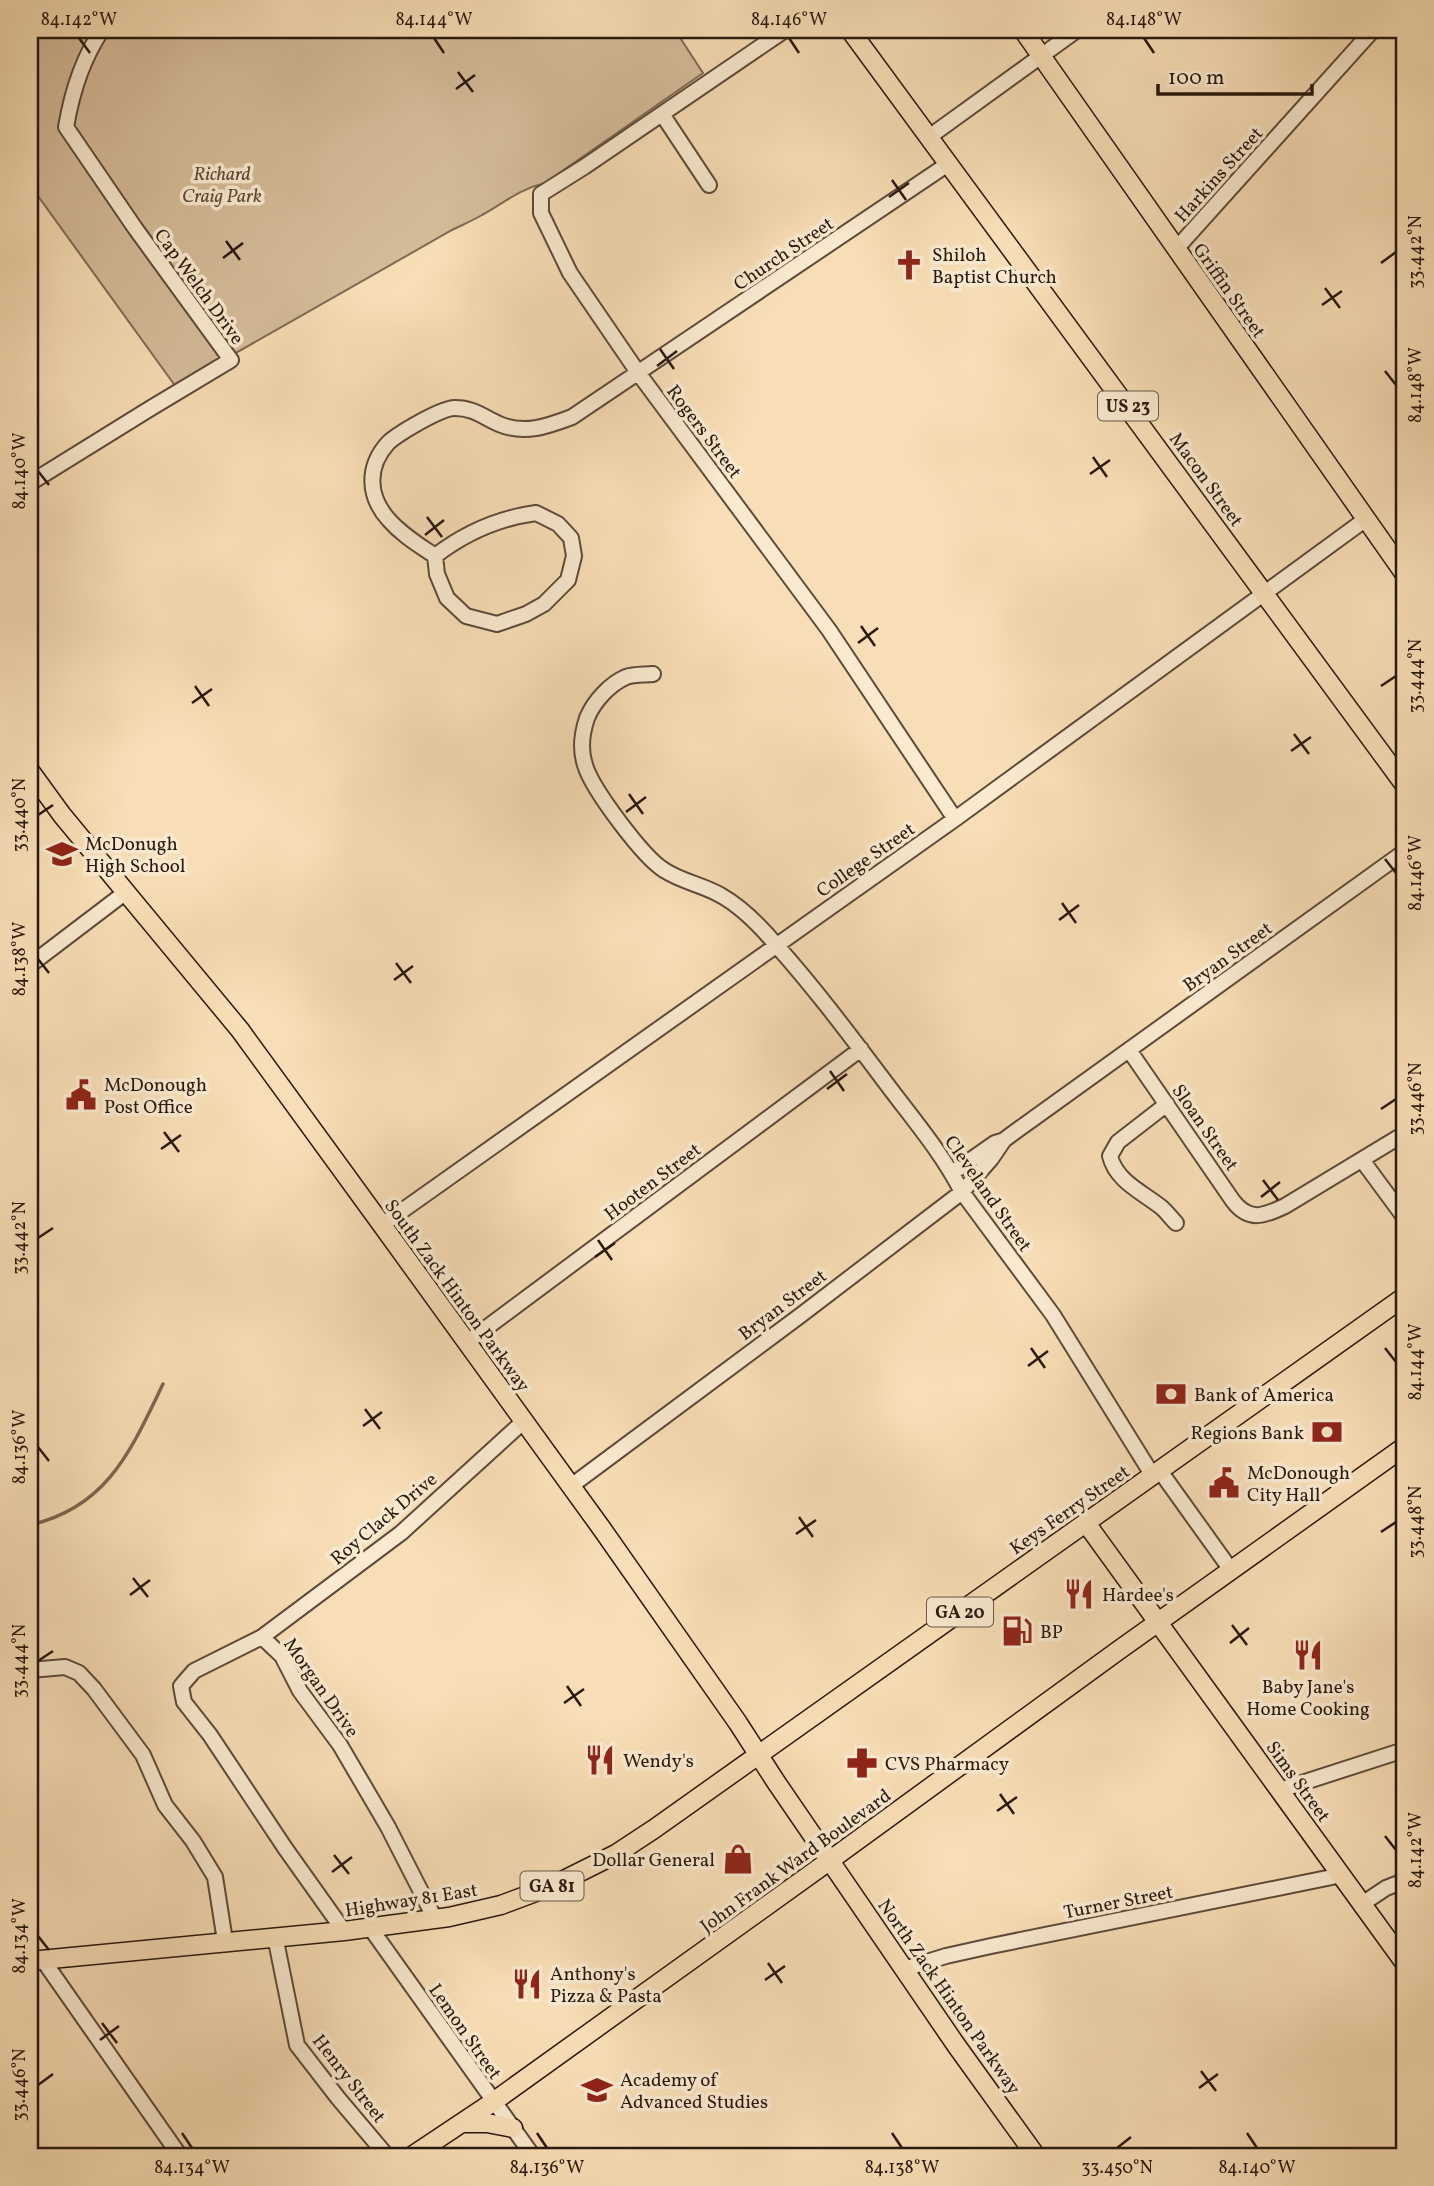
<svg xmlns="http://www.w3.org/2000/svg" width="1434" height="2186" font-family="Vollkorn,serif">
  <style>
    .green { fill: #d5bc9a; stroke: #7f6a54; stroke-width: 2 }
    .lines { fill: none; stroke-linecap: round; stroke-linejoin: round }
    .stream { stroke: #7b6751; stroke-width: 3.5 }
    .minor-casing { stroke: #5d4a39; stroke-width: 18 }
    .major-casing { stroke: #29180f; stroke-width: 21 }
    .minor { stroke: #faead0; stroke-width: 14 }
    .major { stroke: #f8deb6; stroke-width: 18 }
    .ticks { fill: none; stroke: #29180f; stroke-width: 2.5 }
    .labels { text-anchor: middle; stroke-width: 7; stroke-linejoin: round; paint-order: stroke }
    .shield { fill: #faead0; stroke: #685749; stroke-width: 2 }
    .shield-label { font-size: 18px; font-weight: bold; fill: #29180f }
    .park-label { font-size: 19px; font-style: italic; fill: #5d4939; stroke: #faead0 }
    .street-label { font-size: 19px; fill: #29180f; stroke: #faead0 }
    .poi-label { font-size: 19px; fill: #29180f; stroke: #faead0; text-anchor: start }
    .neatline { fill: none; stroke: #29180f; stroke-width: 2.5 }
    .ticks-label { font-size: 18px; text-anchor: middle; fill: #29180f }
  </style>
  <rect width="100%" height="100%" fill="#f8deb6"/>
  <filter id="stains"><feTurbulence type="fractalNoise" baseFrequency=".00286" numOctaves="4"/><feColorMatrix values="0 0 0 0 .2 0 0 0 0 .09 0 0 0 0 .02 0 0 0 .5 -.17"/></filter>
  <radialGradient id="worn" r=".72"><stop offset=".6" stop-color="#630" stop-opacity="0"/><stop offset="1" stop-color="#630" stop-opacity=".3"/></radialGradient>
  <path class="green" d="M30,30H675L703,73L545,183C517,190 506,202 482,215C472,221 462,225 452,230L176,387L30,185Z"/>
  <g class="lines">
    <path class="stream" d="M30,1525C108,1507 131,1450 163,1384"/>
    <g class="minor-casing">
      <path id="minor" d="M785,30L584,167L541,194V213L570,273L639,374L829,630L955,819
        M662,114L709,185
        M929,137L1077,30
        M1176,249L1373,30
        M30,483L151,408L231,360L135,228L66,127C72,92 82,59 102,30
        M536,513L558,524L571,538L574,556L568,580L544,604L526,614L497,624L466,616L447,598L437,574L435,556C465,533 499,518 536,513Z
        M435,556C419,545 402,535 389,520C367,496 367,466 388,443C393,438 400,434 406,430C416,424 443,408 455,408C474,408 483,417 499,424C525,435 548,426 572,417L948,164
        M653,674C645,675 634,674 626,677C610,684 594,701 587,718C582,733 580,750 585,765C592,789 643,857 664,870C682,882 704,885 722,896C743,908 762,928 777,946C818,992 855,1042 892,1091C917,1124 943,1155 962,1192L1053,1315L1153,1476
        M30,965L126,892
        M1129,1050L1233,1201C1249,1222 1264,1216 1285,1206L1404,1134
        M1167,1104L1118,1142L1110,1156C1116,1181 1142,1192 1161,1207C1166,1211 1171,1218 1176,1223
        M1362,1160L1404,1217
        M952,1173L995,1143L1002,1141
        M382,1225L955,819L1366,519
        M466,1343L861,1049
        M1160,1471L1231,1570
        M571,1486L801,1315L962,1192L991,1159L1004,1140L1012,1134L1404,852
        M262,1637L401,1533L524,1421
        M30,1670L65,1667L79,1673L94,1689L143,1755L165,1805L193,1841L215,1877L225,1941
        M1280,1790L1404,1750
        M1362,1904L1386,1888L1404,1881
        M369,1926L533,2156
        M344,1931L285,1848L210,1735L184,1702L181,1686L194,1671L262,1637L282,1656L300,1691L340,1745L388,1827L435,1919
        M275,1936L297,2045L338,2098L387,2156
        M43,1960L180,2156
        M904,1969L946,1956L991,1946L1342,1875"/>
    </g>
    <g class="major-casing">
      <path id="major" d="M850,30L1404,784
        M1023,30L1404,573
        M30,771L62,815L240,1030L382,1225L602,1529L738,1723L776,1782L956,2045L1036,2156
        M1086,1523L1404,1962
        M30,1961L344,1931L449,1917L501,1905L552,1886L616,1854L654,1829L1404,1297
        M463,2123H487L513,2128
        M412,2156L493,2102L829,1861L1119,1650L1404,1447"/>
    </g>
    <use href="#minor" class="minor"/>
    <use href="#major" class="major"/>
  </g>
  <path class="ticks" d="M79,38L90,53M434,38L444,53M789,38L799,53M1144,38L1154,53M458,72L473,92M456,89L475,75M892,180L906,200M889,197L909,183M226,241L240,260M223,258L243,243M1381,263L1396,252M1325,288L1340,308M1322,305L1342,291M660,349L674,369M657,366L677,351M1385,371L1396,385M1093,457L1107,477M38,471L49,485M1090,474L1110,460M427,517L442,537M425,535L444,520M861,626L875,646M858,643L878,628M195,686L209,706M1381,686L1396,676M192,703L212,689M1294,734L1309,754M1291,751L1311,737M629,794L643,814M626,812L646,797M38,815L53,805M1385,859L1396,873M1062,903L1076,923M1059,920L1079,905M38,959L49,973M396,963L411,983M394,980L413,966M830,1071L844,1091M827,1089L847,1074M1381,1109L1396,1099M164,1132L179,1152M161,1149L181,1135M1263,1180L1278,1200M1261,1197L1280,1182M38,1238L53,1228M598,1240L612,1260M595,1257L615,1243M1031,1348L1045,1368M1385,1348L1396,1362M1028,1366L1048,1351M365,1409L380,1429M363,1426L382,1412M38,1447L49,1461M799,1517L813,1537M1381,1532L1396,1522M796,1534L816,1520M133,1578L148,1597M130,1595L150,1580M1232,1625L1247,1645M1230,1643L1249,1628M38,1661L53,1651M567,1686L581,1706M564,1703L584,1689M1000,1794L1014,1814M997,1811L1017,1797M1385,1836L1396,1850M334,1855L349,1874M332,1872L352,1857M38,1936L49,1950M768,1963L782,1983M765,1980L785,1966M102,2023L117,2043M100,2040L119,2026M1201,2071L1216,2091M38,2085L53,2074M1199,2088L1218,2074M182,2133L192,2148M537,2133L547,2148M892,2133L902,2148M1247,2133L1257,2148M1117,2148L1131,2137"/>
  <defs>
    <g id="church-bare" transform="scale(2.415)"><path d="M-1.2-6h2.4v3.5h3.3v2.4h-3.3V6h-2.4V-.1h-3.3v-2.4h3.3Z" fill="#8f2418" stroke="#faead0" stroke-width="2.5" paint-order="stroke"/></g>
    <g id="school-bare" transform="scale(2.415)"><path d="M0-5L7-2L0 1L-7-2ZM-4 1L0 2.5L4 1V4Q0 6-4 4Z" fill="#8f2418" stroke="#faead0" stroke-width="2.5" paint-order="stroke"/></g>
    <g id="civic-bare" transform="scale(2.415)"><path d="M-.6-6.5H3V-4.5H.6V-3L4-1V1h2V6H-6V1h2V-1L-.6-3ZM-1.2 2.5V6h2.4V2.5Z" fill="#8f2418" stroke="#faead0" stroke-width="2.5" paint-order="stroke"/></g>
    <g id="bank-bare" transform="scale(2.415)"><path d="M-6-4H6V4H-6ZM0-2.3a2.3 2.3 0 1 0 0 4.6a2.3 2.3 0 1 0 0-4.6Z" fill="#8f2418" stroke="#faead0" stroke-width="2.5" paint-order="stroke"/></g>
    <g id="restaurant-bare" transform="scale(2.415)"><path d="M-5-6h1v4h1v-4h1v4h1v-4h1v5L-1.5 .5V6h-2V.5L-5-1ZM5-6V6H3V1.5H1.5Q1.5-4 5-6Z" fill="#8f2418" stroke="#faead0" stroke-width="2.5" paint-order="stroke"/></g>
    <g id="fuel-bare" transform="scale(2.415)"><path d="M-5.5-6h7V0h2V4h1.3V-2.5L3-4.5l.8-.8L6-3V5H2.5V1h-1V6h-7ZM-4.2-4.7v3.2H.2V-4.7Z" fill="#8f2418" stroke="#faead0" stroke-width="2.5" paint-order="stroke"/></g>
    <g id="pharmacy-bare" transform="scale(2.415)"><path d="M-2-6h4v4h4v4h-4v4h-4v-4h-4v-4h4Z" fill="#8f2418" stroke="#faead0" stroke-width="2.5" paint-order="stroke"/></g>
    <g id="shop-bare" transform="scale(2.415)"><path d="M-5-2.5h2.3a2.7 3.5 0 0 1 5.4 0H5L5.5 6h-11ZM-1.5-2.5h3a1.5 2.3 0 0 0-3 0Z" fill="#8f2418" stroke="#faead0" stroke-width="2.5" paint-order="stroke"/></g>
  </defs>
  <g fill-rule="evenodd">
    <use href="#church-bare" x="909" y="265"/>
    <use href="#school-bare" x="62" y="854"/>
    <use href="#civic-bare" x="81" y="1095"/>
    <use href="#bank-bare" x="1171" y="1394"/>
    <use href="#bank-bare" x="1327" y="1432"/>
    <use href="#civic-bare" x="1224" y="1483"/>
    <use href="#restaurant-bare" x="1079" y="1594"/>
    <use href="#fuel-bare" x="1017" y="1631"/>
    <use href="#restaurant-bare" x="1308" y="1655"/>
    <use href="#restaurant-bare" x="600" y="1760"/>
    <use href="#pharmacy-bare" x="862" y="1763"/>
    <use href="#shop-bare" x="738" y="1859"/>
    <use href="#restaurant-bare" x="527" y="1984"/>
    <use href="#school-bare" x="597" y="2090"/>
  </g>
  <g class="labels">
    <g class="shield">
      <rect x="1098" y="391.5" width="60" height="29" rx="5"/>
      <rect x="927" y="1597.5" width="66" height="29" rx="5"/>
      <rect x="520.5" y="1871.5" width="63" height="29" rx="5"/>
    </g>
    <g class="shield-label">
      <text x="1128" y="412">US 23</text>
      <text x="960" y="1618">GA 20</text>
      <text x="552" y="1892">GA 81</text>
    </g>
    <g class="park-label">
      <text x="222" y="180">Richard<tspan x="222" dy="22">Craig Park</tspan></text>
    </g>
    <g class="street-label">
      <text transform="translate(1218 174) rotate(-48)" y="7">Harkins Street</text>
      <text transform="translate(783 253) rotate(-34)" y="7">Church Street</text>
      <text transform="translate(200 286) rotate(54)" y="7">Cap Welch Drive</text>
      <text transform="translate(1230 290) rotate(55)" y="7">Griffin Street</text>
      <text transform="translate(705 431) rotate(53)" y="7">Rogers Street</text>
      <text transform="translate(1207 479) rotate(54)" y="7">Macon Street</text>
      <text transform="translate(865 859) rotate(-35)" y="7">College Street</text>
      <text transform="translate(1227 956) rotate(-36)" y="7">Bryan Street</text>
      <text transform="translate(1206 1127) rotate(55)" y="7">Sloan Street</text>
      <text transform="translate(652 1181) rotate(-37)" y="7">Hooten Street</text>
      <text transform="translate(989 1193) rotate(55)" y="7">Cleveland Street</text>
      <text transform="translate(458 1295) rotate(54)" y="7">South Zack Hinton Parkway</text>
      <text transform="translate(782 1304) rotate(-37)" y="7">Bryan Street</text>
      <text transform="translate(1069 1509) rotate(-35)" y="7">Keys Ferry Street</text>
      <text transform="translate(383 1518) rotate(-40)" y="7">Roy Clack Drive</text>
      <text transform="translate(322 1687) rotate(55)" y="7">Morgan Drive</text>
      <text transform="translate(1299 1781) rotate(54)" y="7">Sims Street</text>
      <text transform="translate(795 1860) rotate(-36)" y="7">John Frank Ward Boulevard</text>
      <text transform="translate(411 1899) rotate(-9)" y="7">Highway 81 East</text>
      <text transform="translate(1118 1901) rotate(-11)" y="7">Turner Street</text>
      <text transform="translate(950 1996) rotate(55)" y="7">North Zack Hinton Parkway</text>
      <text transform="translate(466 2031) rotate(55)" y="7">Lemon Street</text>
      <text transform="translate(350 2078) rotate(52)" y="7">Henry Street</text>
    </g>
    <g class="poi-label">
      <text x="932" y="261">Shiloh<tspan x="932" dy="22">Baptist Church</tspan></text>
      <text x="85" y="850">McDonugh<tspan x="85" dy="22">High School</tspan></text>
      <text x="104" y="1091">McDonough<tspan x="104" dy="22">Post Office</tspan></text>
      <text x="1194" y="1401">Bank of America</text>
      <text x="1304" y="1439" text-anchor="end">Regions Bank</text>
      <text x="1247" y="1479">McDonough<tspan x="1247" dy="22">City Hall</tspan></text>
      <text x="1102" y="1601">Hardee's</text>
      <text x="1040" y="1638">BP</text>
      <text x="1308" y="1693" text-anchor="middle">Baby Jane's<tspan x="1308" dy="22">Home Cooking</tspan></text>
      <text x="623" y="1767">Wendy's</text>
      <text x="885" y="1770">CVS Pharmacy</text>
      <text x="715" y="1866" text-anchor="end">Dollar General</text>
      <text x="550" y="1980">Anthony's<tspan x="550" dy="22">Pizza &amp; Pasta</tspan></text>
      <text x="620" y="2086">Academy of<tspan x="620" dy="22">Advanced Studies</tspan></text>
    </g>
  </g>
  <rect width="1434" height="2186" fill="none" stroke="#f8deb6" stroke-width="77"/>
  <path d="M1158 84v10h154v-10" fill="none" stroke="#29180f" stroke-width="3.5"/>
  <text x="1168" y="84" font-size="21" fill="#29180f" stroke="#faead0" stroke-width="5" paint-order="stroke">100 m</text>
  <rect x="38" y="38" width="1358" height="2110" class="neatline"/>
  <g class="ticks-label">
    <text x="79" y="25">84.142°W</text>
    <text x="434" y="25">84.144°W</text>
    <text x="789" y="25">84.146°W</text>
    <text x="1144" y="25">84.148°W</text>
    <text transform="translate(1415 252) rotate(-90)" y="6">33.442°N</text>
    <text transform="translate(1415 385) rotate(-90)" y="6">84.148°W</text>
    <text transform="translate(19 471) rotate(-90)" y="6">84.140°W</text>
    <text transform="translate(1415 676) rotate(-90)" y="6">33.444°N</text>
    <text transform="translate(19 815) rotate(-90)" y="6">33.440°N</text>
    <text transform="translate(1415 873) rotate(-90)" y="6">84.146°W</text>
    <text transform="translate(19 959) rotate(-90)" y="6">84.138°W</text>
    <text transform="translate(1415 1099) rotate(-90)" y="6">33.446°N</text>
    <text transform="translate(19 1238) rotate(-90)" y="6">33.442°N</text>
    <text transform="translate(1415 1362) rotate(-90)" y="6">84.144°W</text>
    <text transform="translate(19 1447) rotate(-90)" y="6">84.136°W</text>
    <text transform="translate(1415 1522) rotate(-90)" y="6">33.448°N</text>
    <text transform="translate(19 1661) rotate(-90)" y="6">33.444°N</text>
    <text transform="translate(1415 1850) rotate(-90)" y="6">84.142°W</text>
    <text transform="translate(19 1936) rotate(-90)" y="6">84.134°W</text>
    <text transform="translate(19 2085) rotate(-90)" y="6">33.446°N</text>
    <text x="192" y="2173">84.134°W</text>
    <text x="547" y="2173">84.136°W</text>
    <text x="902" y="2173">84.138°W</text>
    <text x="1117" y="2173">33.450°N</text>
    <text x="1257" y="2173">84.140°W</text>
  </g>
  <rect width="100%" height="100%" filter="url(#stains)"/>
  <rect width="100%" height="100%" fill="url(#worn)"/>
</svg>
